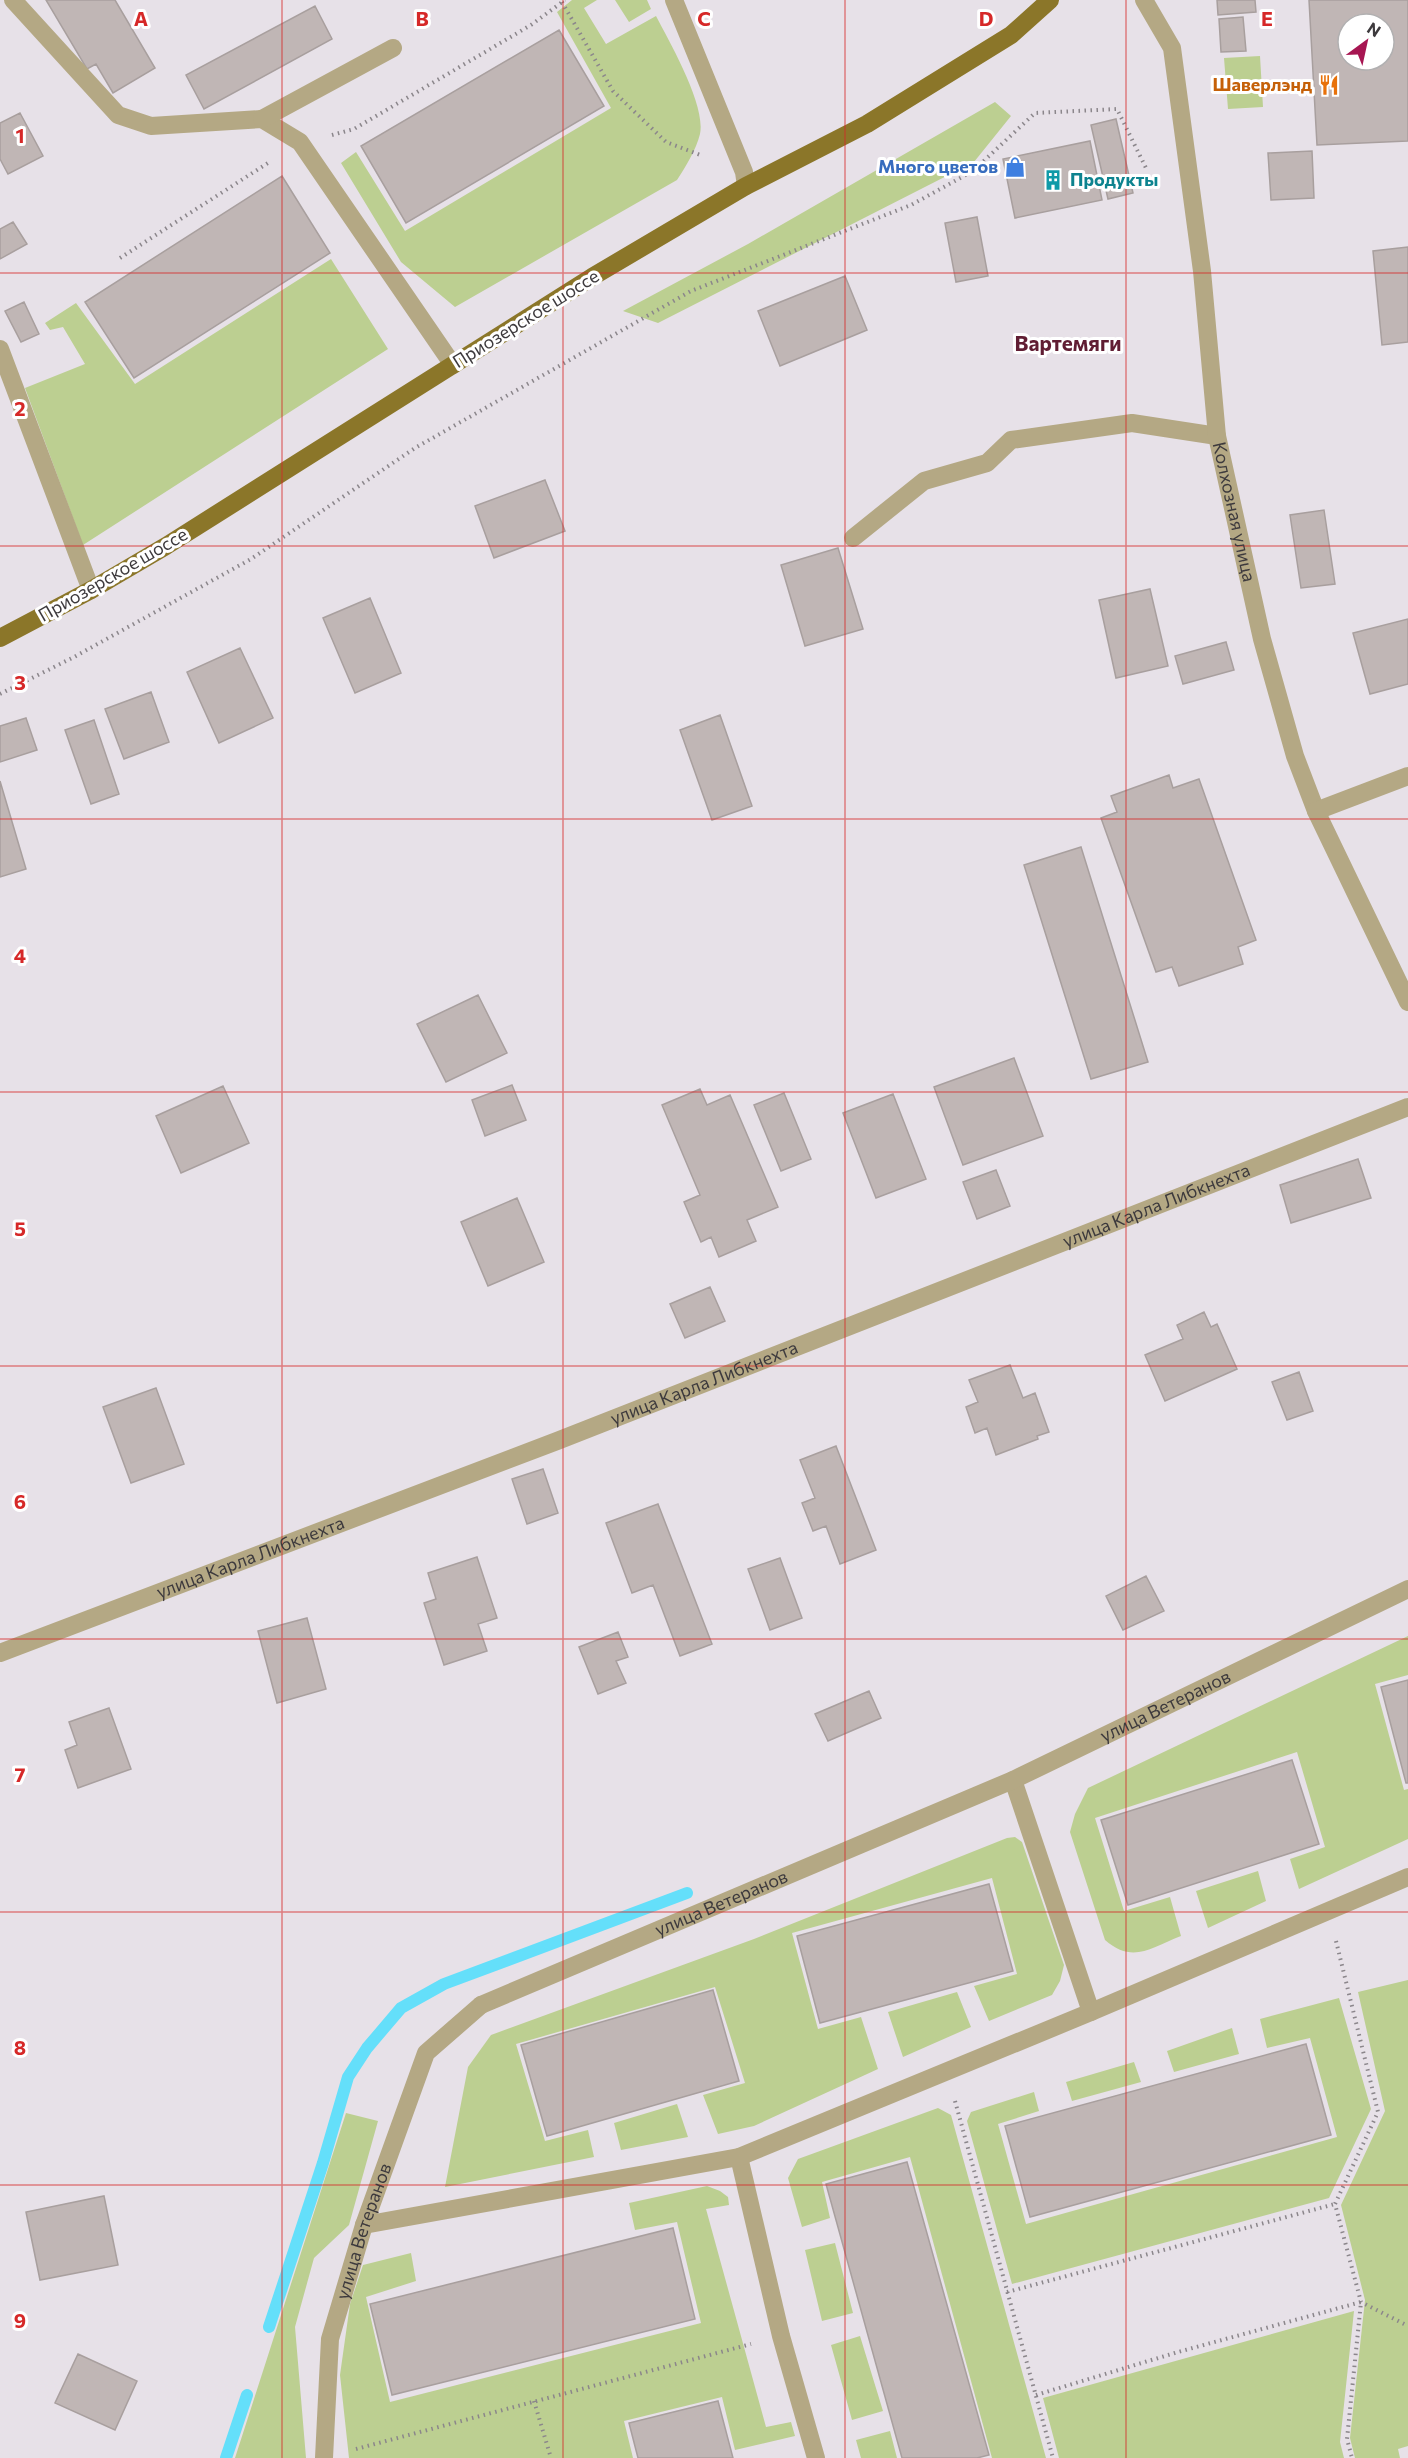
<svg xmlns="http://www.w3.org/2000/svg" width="1408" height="2458" font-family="Commissioner,sans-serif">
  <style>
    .green { fill: #bccf91 }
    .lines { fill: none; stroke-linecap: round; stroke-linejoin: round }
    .stream { stroke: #64dffa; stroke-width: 12 }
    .building { fill: #c0b6b5; stroke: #a89f9e; stroke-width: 1.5; fill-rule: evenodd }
    .path { stroke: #8b868b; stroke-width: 4; stroke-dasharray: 1.5 4.5; stroke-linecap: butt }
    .lane { stroke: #b4a884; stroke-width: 18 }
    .street { stroke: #b4a884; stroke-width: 18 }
    .primary { stroke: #8b7629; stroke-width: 18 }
    .grid { fill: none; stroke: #d62828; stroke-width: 1.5; stroke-opacity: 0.55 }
    .labels { text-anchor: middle; stroke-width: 6; stroke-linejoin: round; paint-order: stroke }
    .food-label { font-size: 18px; font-weight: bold; fill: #c56008; stroke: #fff; text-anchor: end }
    .shop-label { font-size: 18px; font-weight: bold; fill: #366cbe; stroke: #fff; text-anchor: end }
    .culture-label { font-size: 18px; font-weight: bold; fill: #0d838f; stroke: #fff; text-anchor: start }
    .street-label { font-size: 18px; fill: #3d3a3d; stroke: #fff }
    .quarter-label { font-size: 21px; font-weight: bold; fill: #601d33; stroke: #fff }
    .grid-label { font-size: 20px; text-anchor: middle; font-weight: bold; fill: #d62828; stroke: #fff; stroke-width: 6; stroke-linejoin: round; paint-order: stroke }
  </style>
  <rect width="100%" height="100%" fill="#e7e1e8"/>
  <path class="green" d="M572,0H597L584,8L606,44L656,16C670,43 706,105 700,134C696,150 686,166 677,180L455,307L401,262L341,163L356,152L405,231L611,108L557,12Z
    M615,0H647L651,9L629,22Z
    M1260,56L1263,107L1228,109L1224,58Z
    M995,102L1011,116L974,162L658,323L623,311L748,244Z
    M331,259L388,349L83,545L25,388L85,364L63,327L50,330L45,323L76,303L135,384Z
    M1408,1636V1675L1375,1684L1404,1790L1408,1789V1839L1299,1889L1290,1859L1325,1847L1297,1752L1095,1818L1124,1911L1170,1897L1181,1936C1150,1948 1133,1964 1105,1940L1070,1832L1075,1814L1088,1788Z
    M1015,1837L1022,1842L1064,1965L1060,1981L1052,1995L989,2021L974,1986L1017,1974L992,1878L792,1933L818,2029L861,2017L878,2069L754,2126L718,2134L703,2095L745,2083L715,1987L516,2044L545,2141L588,2130L594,2157L445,2187L468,2067L491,2035L754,1939L1007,1838Z
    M1258,1871L1266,1901L1208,1928L1196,1891Z
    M1408,1980V2446L1398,2449L1400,2458H1355L1350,2438L1365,2300L1341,2205L1385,2111L1358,1992Z
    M957,1992L971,2027L903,2057L888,2012Z
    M1339,1998L1371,2109L1329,2198L1012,2284L967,2121L971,2112L1034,2092L1039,2111L998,2124L1026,2224L1337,2137L1310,2038L1267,2048L1260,2019Z
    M1232,2028L1239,2054L1174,2072L1167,2051Z
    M1134,2062L1141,2082L1072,2101L1066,2082Z
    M677,2104L688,2137L621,2150L614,2123Z
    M938,2108L951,2115L1046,2458H992L910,2157L822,2182L830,2218L802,2227L788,2178L798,2159Z
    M346,2113L378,2121L349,2225L314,2258L295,2327L306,2458H235Z
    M707,2186L720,2191L728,2197L729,2205L706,2209L766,2427L791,2422L795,2436L735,2450L722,2397L624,2421L633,2458H349L340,2375L350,2304L363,2265L411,2253L416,2281L366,2297L390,2402L701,2323L677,2222L635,2230L629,2203Z
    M835,2243L853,2313L822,2321L805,2250Z
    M1354,2311L1340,2442L1344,2458H1059L1043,2398Z
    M860,2336L883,2411L852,2420L831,2345Z
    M890,2431L897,2458H861L856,2440Z"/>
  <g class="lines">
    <path class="stream" d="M269,2327L323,2163L348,2077L367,2048L401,2008L444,1984L687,1893
      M226,2458L247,2395"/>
  </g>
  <path class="building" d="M46,0H115L155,68L113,93L96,64L87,69Z
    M1217,0H1255L1256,12L1218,15Z
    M1309,0H1408V141L1317,145ZM1348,24H1384V60H1348Z
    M315,6L332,39L204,109L186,75Z
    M1243,17L1246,51L1221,52L1219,19Z
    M559,30L604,106L406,223L361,146Z
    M20,113L43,156L8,174L0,159V123Z
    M1116,119L1133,193L1108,199L1091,125Z
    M1090,141L1102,200L1015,218L1003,159Z
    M1312,151L1314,198L1271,200L1268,153Z
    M282,176L330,253L134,378L85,302Z
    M977,217L988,276L956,282L945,223Z
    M13,222L27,244L0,259V229Z
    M1408,247V342L1382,345L1373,251Z
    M845,276L867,330L780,366L758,311Z
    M24,302L39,334L21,342L5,311Z
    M545,480L565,531L494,558L475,506Z
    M1324,510L1335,584L1301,588L1290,515Z
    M838,548L863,629L805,646L781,565Z
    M1150,589L1168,666L1116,678L1099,600Z
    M370,598L401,673L355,693L323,618Z
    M1408,619V684L1370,694L1353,633Z
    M1226,642L1234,670L1183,684L1175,656Z
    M240,648L273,718L219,743L187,672Z
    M151,692L169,742L124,759L105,709Z
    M720,715L752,806L712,820L680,730Z
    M26,718L37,750L0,762V726Z
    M94,720L119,794L91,804L65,730Z
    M1169,775L1173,788L1199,779L1256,940L1238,947L1243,964L1179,986L1172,967L1156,972L1101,818L1117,812L1111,796Z
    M0,781L26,869L0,877Z
    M1081,847L1148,1062L1091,1079L1024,865Z
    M478,995L507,1053L446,1082L417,1024Z
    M1014,1058L1043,1136L963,1165L934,1087Z
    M512,1085L526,1120L485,1136L472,1100Z
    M223,1086L249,1143L181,1173L156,1116Z
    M700,1089L707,1105L730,1095L778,1207L747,1220L756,1241L719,1257L711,1237L701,1242L684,1202L700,1195L662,1105Z
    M784,1093L811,1159L781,1171L754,1105Z
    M893,1094L926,1179L876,1198L843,1113Z
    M1358,1159L1371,1198L1291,1223L1280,1185Z
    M996,1170L1010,1206L977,1219L963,1182Z
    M517,1198L544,1262L488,1286L461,1222Z
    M710,1287L725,1321L685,1338L670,1304Z
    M1204,1312L1211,1327L1217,1324L1237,1369L1165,1401L1145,1355L1183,1339L1177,1325Z
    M1010,1365L1023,1398L1035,1393L1049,1432L1037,1436L1038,1439L996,1455L987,1428L975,1433L966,1407L978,1402L969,1380Z
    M1299,1372L1313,1411L1287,1420L1272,1382Z
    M156,1388L184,1464L131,1483L103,1407Z
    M836,1446L876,1550L840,1564L826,1526L813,1531L802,1503L815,1498L800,1460Z
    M543,1469L558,1513L527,1524L512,1479Z
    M658,1504L712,1644L680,1656L653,1585L632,1593L606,1523Z
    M477,1557L497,1618L478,1624L487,1651L444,1665L424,1603L436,1599L428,1573Z
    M780,1558L802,1618L770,1630L748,1569Z
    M1146,1576L1164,1611L1123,1630L1106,1596Z
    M307,1618L326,1689L277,1703L258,1631Z
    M618,1632L628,1657L616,1661L626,1683L598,1694L579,1647Z
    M1408,1680V1783H1406L1381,1687Z
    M869,1691L881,1718L828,1741L815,1714Z
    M109,1708L131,1769L78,1788L65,1750L77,1745L69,1722Z
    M1292,1760L1319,1844L1128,1905L1101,1820Z
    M989,1884L1013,1971L820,2023L797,1936Z
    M713,1990L739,2081L547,2136L521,2045Z
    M1306,2044L1331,2135L1030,2217L1005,2126Z
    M907,2162L989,2455L977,2458H902L826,2184Z
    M104,2196L118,2265L40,2280L26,2212Z
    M673,2228L695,2319L392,2395L370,2304Z
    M78,2354L137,2381L115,2430L55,2403Z
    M718,2401L733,2458H638L629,2423Z"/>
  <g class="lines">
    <path class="path" d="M562,2L613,91L666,142L703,156
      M332,135L354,129L531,25L565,0
      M120,258L271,161
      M0,694L74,657L251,559L415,448L691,291L911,205L973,171L1035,113L1117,109L1146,168
      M1336,1941L1378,2112L1335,2204L1361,2302L1408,2326
      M955,2101L1053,2458
      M1007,2292L1335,2204
      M1036,2395L1178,2352L1361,2302L1347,2439L1352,2458
      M534,2401L551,2458
      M356,2449L751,2344"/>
    <g class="lane">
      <path d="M13,0L118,115L151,126L262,119L300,142L453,365"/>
      <path d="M674,0L744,172L746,186"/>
      <path d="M262,119L393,48"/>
      <path d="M0,349L91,590"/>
      <path d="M853,538L924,481L987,463L1011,440L1132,423L1217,436"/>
      <path d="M1013,1780L1091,2012"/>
      <path d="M739,2157L781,2336L816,2458"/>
      <path d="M364,2225L739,2157L1091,2012L1408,1877"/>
      <path id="s1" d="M324,2458L330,2339L364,2225L426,2053L481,2005"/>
    </g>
    <g class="street">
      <path id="s2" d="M1144,0L1172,48L1202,271L1217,436L1262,639L1295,756L1316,811L1408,1002"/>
      <path d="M1316,811L1408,776"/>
      <path id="s3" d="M0,1653L557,1441L1408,1107"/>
      <path id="s4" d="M481,2005L1013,1780L1408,1589"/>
    </g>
    <path class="primary" d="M0,638L91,590L166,546L592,277L746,186L867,124L1011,35L1050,0"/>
  </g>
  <path class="grid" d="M282,0V2458M563,0V2458M845,0V2458M1126,0V2458M0,273H1408M0,546H1408M0,819H1408M0,1092H1408M0,1366H1408M0,1639H1408M0,1912H1408M0,2185H1408"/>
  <defs>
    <g id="restaurant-bare" transform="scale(1.62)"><path d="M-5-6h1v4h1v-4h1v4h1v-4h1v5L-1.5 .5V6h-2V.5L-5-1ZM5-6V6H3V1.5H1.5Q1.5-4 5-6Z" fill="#e8710a" stroke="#fff" stroke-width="2.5" paint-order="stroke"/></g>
    <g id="shop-bare" transform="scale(1.62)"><path d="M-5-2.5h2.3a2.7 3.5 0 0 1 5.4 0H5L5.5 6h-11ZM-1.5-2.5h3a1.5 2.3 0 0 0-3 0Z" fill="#3f7fe0" stroke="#fff" stroke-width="2.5" paint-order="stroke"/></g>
    <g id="building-bare" transform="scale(1.62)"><path d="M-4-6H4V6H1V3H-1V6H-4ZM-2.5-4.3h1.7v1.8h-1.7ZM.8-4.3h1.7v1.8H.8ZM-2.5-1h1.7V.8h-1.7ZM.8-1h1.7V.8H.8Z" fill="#0f9aa8" stroke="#fff" stroke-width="2.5" paint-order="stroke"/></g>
  </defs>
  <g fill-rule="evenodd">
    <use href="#restaurant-bare" x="1329" y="85"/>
    <use href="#shop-bare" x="1015" y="167"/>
    <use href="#building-bare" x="1053" y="180"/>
  </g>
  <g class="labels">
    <g class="food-label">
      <text x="1312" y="91">Шаверлэнд</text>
    </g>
    <g class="shop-label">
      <text x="998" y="173">Много цветов</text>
    </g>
    <g class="culture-label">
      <text x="1070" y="186">Продукты</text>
    </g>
    <g class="street-label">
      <text transform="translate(526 319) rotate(-32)" y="6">Приозерское шоссе</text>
      <text dy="6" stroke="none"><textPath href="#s2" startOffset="524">Колхозная улица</textPath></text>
      <text transform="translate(113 575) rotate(-30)" y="6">Приозерское шоссе</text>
      <text dy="6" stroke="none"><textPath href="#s3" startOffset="1240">улица Карла Либкнехта</textPath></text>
      <text dy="6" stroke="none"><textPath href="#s3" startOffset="754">улица Карла Либкнехта</textPath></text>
      <text dy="6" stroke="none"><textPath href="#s3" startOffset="268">улица Карла Либкнехта</textPath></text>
      <text dy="6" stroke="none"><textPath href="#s4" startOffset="747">улица Ветеранов</textPath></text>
      <text dy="6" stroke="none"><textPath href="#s4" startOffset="261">улица Ветеранов</textPath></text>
      <text dy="6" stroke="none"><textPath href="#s1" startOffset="232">улица Ветеранов</textPath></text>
    </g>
    <g class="quarter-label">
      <text x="1068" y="351">Вартемяги</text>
    </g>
  </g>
  <g class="grid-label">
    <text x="141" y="26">A</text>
    <text x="422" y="26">B</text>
    <text x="704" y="26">C</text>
    <text x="986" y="26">D</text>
    <text x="1267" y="26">E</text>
    <text x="20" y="143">1</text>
    <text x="20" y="416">2</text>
    <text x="20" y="690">3</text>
    <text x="20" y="963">4</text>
    <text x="20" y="1236">5</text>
    <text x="20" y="1509">6</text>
    <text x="20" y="1782">7</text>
    <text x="20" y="2055">8</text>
    <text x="20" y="2328">9</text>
  </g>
  <g transform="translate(1366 42) rotate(33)"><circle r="28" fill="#ffffff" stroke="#b1b0b1" stroke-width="1.5"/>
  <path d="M0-4.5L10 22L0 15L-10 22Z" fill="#a71652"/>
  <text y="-9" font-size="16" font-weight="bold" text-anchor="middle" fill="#3d3a3d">N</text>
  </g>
</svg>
